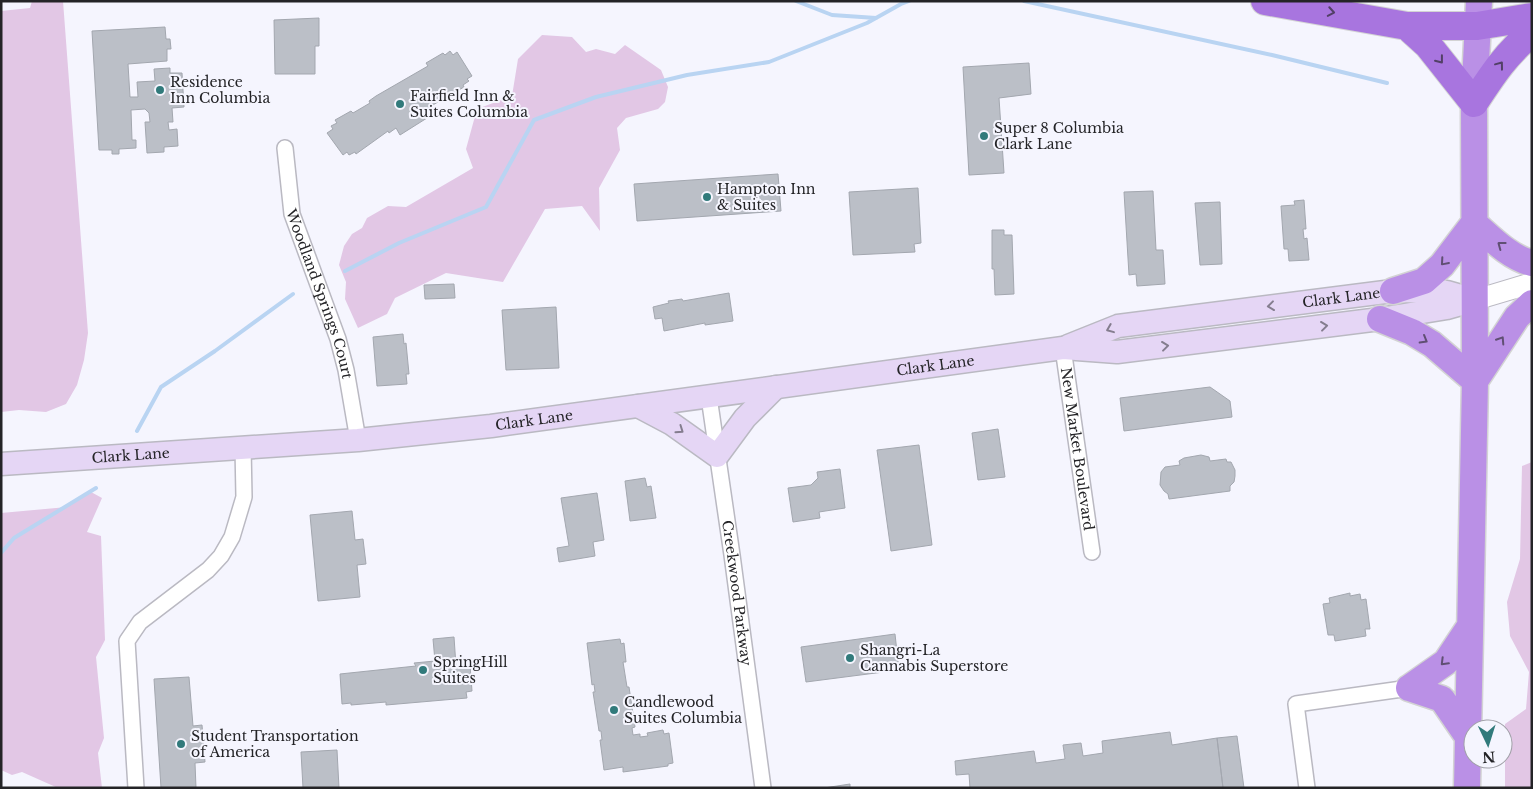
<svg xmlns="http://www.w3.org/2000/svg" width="1533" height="789" font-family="'Libre Baskerville',serif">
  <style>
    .green { fill: #e2c7e5 }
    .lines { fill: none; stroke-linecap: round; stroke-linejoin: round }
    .stream { stroke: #b9d4f2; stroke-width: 4 }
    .building { fill: #bbbfc7; stroke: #a3a7af }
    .minor-casing { stroke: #bab9c2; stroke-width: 18 }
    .tertiary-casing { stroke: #bab9c2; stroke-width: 22 }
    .secondary-casing { stroke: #bab9c2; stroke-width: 25 }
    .trunk-casing { stroke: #d3d3d4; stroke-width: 29 }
    .motorway-casing { stroke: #d3d3d4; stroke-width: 30 }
    .minor { stroke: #fff; stroke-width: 15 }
    .tertiary { stroke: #fff; stroke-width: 20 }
    .secondary { stroke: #e5d6f5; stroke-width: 22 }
    .trunk { stroke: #ba90e6; stroke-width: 26 }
    .motorway { stroke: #a875df; stroke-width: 28 }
    .oneway { stroke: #524067 }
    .oneway2 { stroke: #604f73 }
    .oneway3 { stroke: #847d8e }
    .poi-dot { fill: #317a7b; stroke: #f5f5fe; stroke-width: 2 }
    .labels { text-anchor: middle; stroke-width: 4; stroke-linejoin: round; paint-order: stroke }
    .poi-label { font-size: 14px; fill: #242427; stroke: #f5f5fe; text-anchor: start }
    .street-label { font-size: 14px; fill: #242427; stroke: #f5f5fe }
  </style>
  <rect width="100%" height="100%" fill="#f5f5fe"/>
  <path class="green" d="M32,1H63L88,333L84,360L77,385L66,404L46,412L19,410L1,412V11L30,8Z
    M542,35L572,37L586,52L596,49L615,54L625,45L661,70L668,87L665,102L658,109L626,118L617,128L620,150L599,188L600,231L582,206L545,209L503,282L446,273L395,298L387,314L358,328L345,299L346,282L339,265L344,246L352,234L362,228L367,218L388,206L406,207L473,168L466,149L477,109L512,96L518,59Z
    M1532,462V788H1505V724L1526,709L1529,672L1510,636L1507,602L1520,559L1522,466Z
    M91,492L102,498L87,532L101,536L105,640L96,657L104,738L98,753L102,788H58L22,772L12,775L1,770V513L67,507Z"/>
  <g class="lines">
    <path class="stream" d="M796,1L832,15L876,18
      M1024,1L1272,55L1387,83
      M345,271L399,243L486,207L534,120L596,97L687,75L769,62L867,23L901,4L909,1
      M137,431L161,387L215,351L293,294
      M1,553L14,538L96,488"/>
  </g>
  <path class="building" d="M319,18V46H315V74H275L274,20Z
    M165,27L166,39H170L171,49H167V61L128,64L130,97H138L137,82L155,81L154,69L170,68V73H182L184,107L172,108L173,122H168L169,130L177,129L178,146L164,147V152L147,153L145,122H150L149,113L145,109L131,110L132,140H136V148L119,149V154H112V150H99L92,31Z
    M450,51L453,55L457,52L472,76L467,79L469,81L463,85L464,87L431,106V107L423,112L427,118L400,135L396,128L389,133L388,131L356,154L355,152L349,155L347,152L343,155L327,133L333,129L331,126L337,123L335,120L351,111L353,113L370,103L369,101L376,96L428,66L426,63L443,53L445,55Z
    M1029,63L1031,94L999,98L1004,173L969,175L963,67Z
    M778,174L781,211L637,221L634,184Z
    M918,188L921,243L914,244L915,252L853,255L849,192Z
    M1153,191L1156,250H1163L1165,284L1137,286L1136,274L1129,275L1124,192Z
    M1304,200L1306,229H1303L1304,239L1307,238L1309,260L1289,261L1288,249H1284L1281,206L1295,205L1294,201Z
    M1220,202L1222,264L1200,265L1195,203Z
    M992,230H1004V235H1012L1014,294L995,295L994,269H992Z
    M454,284L455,298L425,299L424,285Z
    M729,293L733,321L705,325V323L664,331L662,318L655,319L653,307L669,303L668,301L682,299L683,301Z
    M556,307L559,368L506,370L502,310Z
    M403,334L404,344L406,343L409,374H406L407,384L377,386L373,337Z
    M1210,387L1230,401L1232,417L1124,431L1120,398Z
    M998,429L1005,477L978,480L972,433Z
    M919,445L932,545L891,551L877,450Z
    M1201,455L1209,457L1210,461L1226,459L1227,462H1231L1235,470V476L1234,482L1230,486V491L1169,499L1168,494L1164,491L1160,485L1161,472L1165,467L1180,465L1179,461L1184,458Z
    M840,469L845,508L819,512L820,518L793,522L788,488L811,485L818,478L817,472Z
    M645,478L647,487L651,486L656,518L630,521L625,481Z
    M597,493L604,540L593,542L595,556L559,562L557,548L569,546L561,498Z
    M352,511L355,540L363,539L366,564L357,565L360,597L318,601L310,515Z
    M1350,593V596L1360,594L1361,600L1366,599L1370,629H1365L1366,636L1335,641L1334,635H1328L1323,604L1330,603L1329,598Z
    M895,634L899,670L806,682L801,647Z
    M454,637L456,666L470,665L472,691L466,692L467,698L386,705V702L351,705V703L342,704L340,674L416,666L414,663L435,661L433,639Z
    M620,639L621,644L624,643L626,662H623L627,687H629L635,727L632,728L633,735L640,734V737L648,736L647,733L663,730L664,734L669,733L673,763L668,764V766L623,772V767L604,770L600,740H602L601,731H599L593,692H595L594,684L592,685L587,643Z
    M189,677L193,726L202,725L205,762L195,763L196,788H161L154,679Z
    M1170,732L1172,745L1217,738L1223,788H970L969,774L956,775L955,761L1034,751L1036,763L1065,759L1063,745L1081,743L1083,756L1103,753L1102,741Z
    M1237,736L1244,788H1223L1217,738Z
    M337,750L339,788H303L301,752Z
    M850,784V788H824Z"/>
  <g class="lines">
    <g class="minor-casing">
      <g id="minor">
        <path id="s1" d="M285,148L292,214L338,339L346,370L358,440"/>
        <path id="s2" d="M1063,348L1092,552"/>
        <path id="s3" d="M709,397L732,555L763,788"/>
        <path d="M136,788L127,641L140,622L208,570L221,556L232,537L244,497L243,447"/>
        <path d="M1307,788L1296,704L1409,688"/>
      </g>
    </g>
    <g class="tertiary-casing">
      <path id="tertiary" d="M1475,300L1532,283"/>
    </g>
    <g class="secondary-casing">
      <g id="secondary">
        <path id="s4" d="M1068,346L1118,326L1393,291L1447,292L1475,300"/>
        <path d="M638,406L672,424L717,456L745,418L776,387"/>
        <path id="s5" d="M1,464L358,440L491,426L1063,348L1117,352L1380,319L1447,308L1475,300"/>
      </g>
    </g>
    <g class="trunk-casing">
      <path id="trunk" d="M1474,223C1490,237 1510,258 1532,263
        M1393,291L1424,281L1442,265L1474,223
        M1380,319L1412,332L1432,344L1475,381
        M1475,381L1517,317L1532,303
        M1409,688L1446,662L1470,626
        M1409,688L1442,699L1468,737
        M1467,788L1475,381L1474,103L1479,1"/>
    </g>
    <g class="motorway-casing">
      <path id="motorway" d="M1265,1L1407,26H1477L1532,17
        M1407,26L1428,45L1474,103C1491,77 1507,52 1532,33"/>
    </g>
    <use href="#minor" class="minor"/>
    <use href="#tertiary" class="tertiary"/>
    <use href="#secondary" class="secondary"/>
    <use href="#trunk" class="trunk"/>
    <use href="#motorway" class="motorway"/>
  </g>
  <defs><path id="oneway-chevron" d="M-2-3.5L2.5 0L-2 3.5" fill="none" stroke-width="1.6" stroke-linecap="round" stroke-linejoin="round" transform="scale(1.25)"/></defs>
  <g class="oneway">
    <use href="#oneway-chevron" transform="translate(1331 12) rotate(10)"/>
    <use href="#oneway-chevron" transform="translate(1440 60) rotate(52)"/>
    <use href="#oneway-chevron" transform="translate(1500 65) rotate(-53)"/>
  </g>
  <g class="oneway2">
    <use href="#oneway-chevron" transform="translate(1501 245) rotate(-143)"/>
    <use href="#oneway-chevron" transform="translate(1444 262) rotate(131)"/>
    <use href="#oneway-chevron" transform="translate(1424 340) rotate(30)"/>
    <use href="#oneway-chevron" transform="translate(1501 340) rotate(-57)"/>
    <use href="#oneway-chevron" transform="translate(1444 662) rotate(135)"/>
  </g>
  <g class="oneway3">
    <use href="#oneway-chevron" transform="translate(1271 306) rotate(173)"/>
    <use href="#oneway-chevron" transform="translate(1324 326) rotate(-7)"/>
    <use href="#oneway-chevron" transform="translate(1110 329) rotate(158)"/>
    <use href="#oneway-chevron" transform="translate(1165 346) rotate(-7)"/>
    <use href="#oneway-chevron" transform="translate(680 430) rotate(35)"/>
  </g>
  <g class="poi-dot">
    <circle cx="160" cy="90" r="5"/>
    <circle cx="400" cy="104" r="5"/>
    <circle cx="984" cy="136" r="5"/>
    <circle cx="707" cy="197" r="5"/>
    <circle cx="850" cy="658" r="5"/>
    <circle cx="423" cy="670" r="5"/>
    <circle cx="614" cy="710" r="5"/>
    <circle cx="181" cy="744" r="5"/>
  </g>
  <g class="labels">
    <g class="poi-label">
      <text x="170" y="87">Residence<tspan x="170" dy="16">Inn Columbia</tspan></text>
      <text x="410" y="101">Fairfield Inn &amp;<tspan x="410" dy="16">Suites Columbia</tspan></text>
      <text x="994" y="133">Super 8 Columbia<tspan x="994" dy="16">Clark Lane</tspan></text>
      <text x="717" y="194">Hampton Inn<tspan x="717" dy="16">&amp; Suites</tspan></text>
      <text x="860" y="655">Shangri-La<tspan x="860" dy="16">Cannabis Superstore</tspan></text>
      <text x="433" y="667">SpringHill<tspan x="433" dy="16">Suites</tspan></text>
      <text x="624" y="707">Candlewood<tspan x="624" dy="16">Suites Columbia</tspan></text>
      <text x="191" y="741">Student Transportation<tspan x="191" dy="16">of America</tspan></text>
    </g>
    <g class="street-label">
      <text dy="5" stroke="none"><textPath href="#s1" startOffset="151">Woodland Springs Court</textPath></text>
      <text dy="5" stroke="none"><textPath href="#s4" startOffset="279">Clark Lane</textPath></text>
      <text dy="5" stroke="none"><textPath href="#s5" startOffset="940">Clark Lane</textPath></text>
      <text dy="5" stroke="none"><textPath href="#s5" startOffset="535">Clark Lane</textPath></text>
      <text dy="5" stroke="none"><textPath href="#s2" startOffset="102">New Market Boulevard</textPath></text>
      <text dy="5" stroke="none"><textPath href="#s5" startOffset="130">Clark Lane</textPath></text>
      <text dy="5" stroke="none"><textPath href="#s3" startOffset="198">Creekwood Parkway</textPath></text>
    </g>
  </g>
  <rect width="1533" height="789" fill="none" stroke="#242427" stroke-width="5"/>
  <g transform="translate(1488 744) rotate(176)"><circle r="24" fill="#f5f5fe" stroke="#a1a1a8"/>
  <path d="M0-4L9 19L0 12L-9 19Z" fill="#317a7b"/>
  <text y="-8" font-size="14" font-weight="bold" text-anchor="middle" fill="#242427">N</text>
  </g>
</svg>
